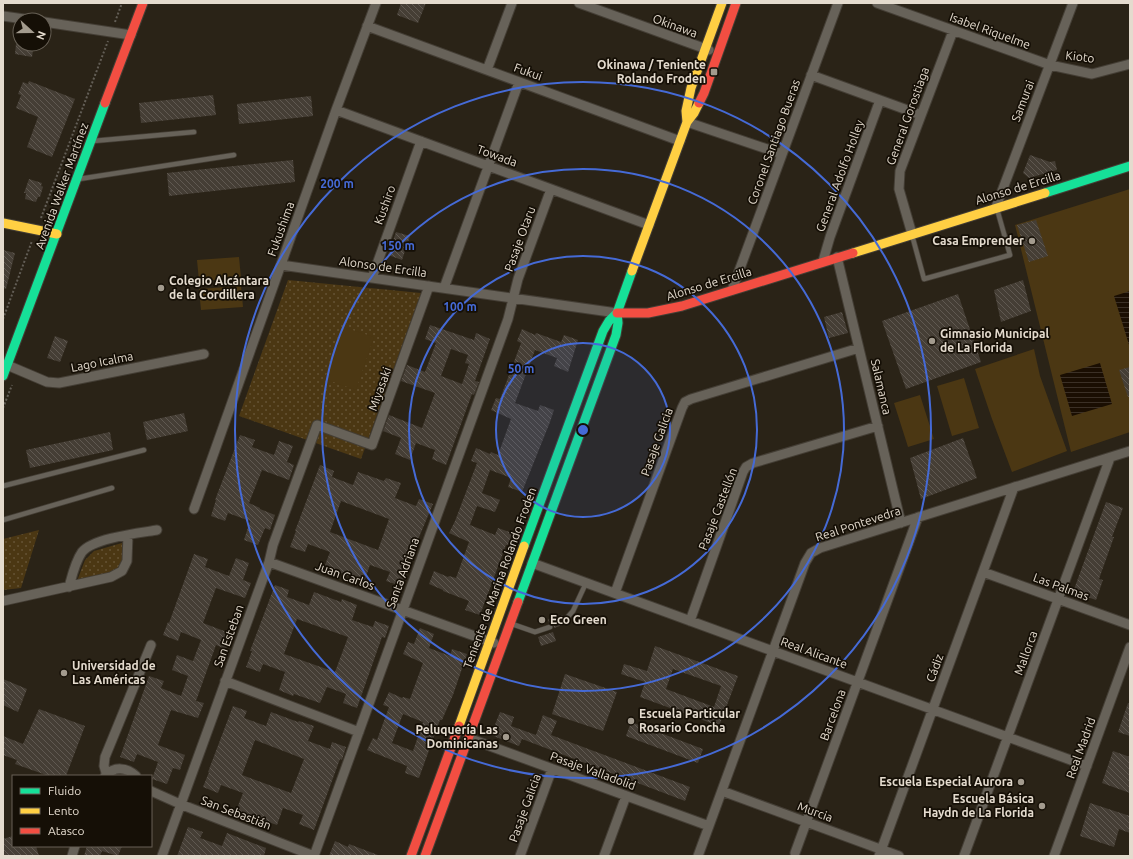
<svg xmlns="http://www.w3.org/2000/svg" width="1133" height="859" font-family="Ubuntu,sans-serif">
  <defs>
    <pattern id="grass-dots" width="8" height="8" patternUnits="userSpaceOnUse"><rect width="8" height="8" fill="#4b3713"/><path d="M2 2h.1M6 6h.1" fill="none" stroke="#655334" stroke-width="1.8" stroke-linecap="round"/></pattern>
    <pattern id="water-rules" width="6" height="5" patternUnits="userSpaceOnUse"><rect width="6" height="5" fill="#1a0e02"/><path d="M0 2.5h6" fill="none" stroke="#3b3026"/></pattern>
    <pattern id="building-back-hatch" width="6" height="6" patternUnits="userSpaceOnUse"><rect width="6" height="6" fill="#453e35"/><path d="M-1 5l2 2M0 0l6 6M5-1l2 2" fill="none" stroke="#605951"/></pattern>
  </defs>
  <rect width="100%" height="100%" fill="#2a2317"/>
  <path fill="url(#grass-dots)" d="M288 280 421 293 361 459 239 416Z
    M39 530 21 588 3 590V539Z
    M122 543V562L115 571 77 581 85 560 94 551Z"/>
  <path fill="#4b3713" d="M1130 189V432L1071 452 1015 225Z
    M239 257 241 278 199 281 197 260Z
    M241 286 243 307 201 310 199 289Z
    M343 327 374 337 356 390 325 379Z
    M1034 349 1040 376 1067 451 1012 472 992 419 975 369Z
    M964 378 979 428 952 436 937 386Z
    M920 395 934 439 908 447 894 403Z"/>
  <path fill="url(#water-rules)" d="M1130 291V348L1114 296Z
    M1100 363 1112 404 1072 416 1060 375Z"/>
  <path fill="url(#building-back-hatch)" fill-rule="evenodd" d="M401 3H426L418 23 397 15Z
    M16 44H34L32 57 15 54Z
    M29 81 75 99 52 157 27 147 38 117 16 108 21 95 18 94 23 82 28 84Z
    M213 95 216 115 141 123 139 103Z
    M311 96 313 116 239 124 237 104Z
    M1030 155 1050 162 1055 161 1057 170 1029 178 1023 173Z
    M293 160 295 182 169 196 167 173Z
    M29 179 42 183 41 186 43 187 40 197H38L36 202 25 199 26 193H24Z
    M1036 220 1048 256 1029 262 1017 225Z
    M396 232 410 236 402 260 388 255Z
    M3 250 15 253 6 289 3 288Z
    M1023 280 1031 311 1001 322 994 290Z
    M958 294 981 362 906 389 882 321Z
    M842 312 848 333 829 338 824 317Z
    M430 325 474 340 476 333 490 339 475 381 479 382 474 395 472 394 446 465 432 459 435 450 416 443 410 460 395 454 401 438 383 431 389 415 422 428 435 393 401 381 407 365 425 372 436 343 425 339ZM451 349 468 355 465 363 469 364 462 384 441 376Z
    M522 329 535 335 536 333 561 342 564 335 578 340 568 372 554 366 557 358 535 350 515 403 538 411 540 405 554 410 550 422 522 492 508 487 511 478 490 470 482 493 500 500 495 512 477 506 470 525 495 535 498 528 512 533 508 545H506L480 615 465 610 469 601 443 591V590L429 584 434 571 448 577 449 576 456 578 469 542 449 533 455 521 477 463 471 461 476 448 490 454 491 452 498 455 511 419 491 410 496 398 500 399 521 343 517 341Z
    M55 336 68 341 60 362 47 358Z
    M1130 367V397H1128L1119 370Z
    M184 413 188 431 147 440 143 422Z
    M110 432 113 450 30 468 26 450Z
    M240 435 255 440 252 447 274 455 279 441 293 446 287 462 294 465 289 480 262 470 249 503 260 508V509L275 515 270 530 265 528 258 545 244 540 250 521 228 513 225 521 211 516 216 500H215Z
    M963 438 977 478 921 499 910 458Z
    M320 465 334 471 332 477 353 485 358 472 384 481 386 478 401 483 395 498 416 506 419 499 433 504 417 542 401 586 386 581 390 572 370 565 364 582 339 572 338 576 323 570 330 552 308 544 305 552 290 547 296 531H295ZM341 501 389 519 378 550 330 532Z
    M1106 502 1123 508 1112 537H1114L1099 579 1103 580 1096 600 1073 592Z
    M194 554 208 559 205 567 229 576 236 558 249 563 243 580 251 583 245 598 216 588 203 623 232 634 226 649 216 645 196 701 204 703 198 718 171 710 158 745 185 755 180 770 173 768 167 784 152 779 158 762 137 754 134 762 120 757 149 676 164 681 161 688 181 696 188 676 172 670 177 655 193 661 201 640 181 632 178 641 163 635 168 622 169 623Z
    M275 585 289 590 287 597 309 605 314 592 341 602 342 599 357 605 352 620 373 627 375 621 389 626 385 638 382 637 357 708 343 703 346 694 327 687 320 703 294 694 293 696 279 690 285 672 263 664 260 672 246 667 252 651H250ZM297 619 348 637 335 672 284 654Z
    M563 615 561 621 566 624 554 628 553 624 549 623 548 619Z
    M420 628 434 634 429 648 450 656 452 649 467 654 453 695 442 720H440L419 778 405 773 407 766 367 750 373 738 377 740 389 707 383 705 389 692 402 698 403 697 410 699 423 663 403 654 408 642 414 644ZM403 714 423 722 413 751 392 743Z
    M553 632 556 641 541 646 538 637Z
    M655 646 738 676 719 726 640 697 645 682 621 674 624 664 647 671ZM673 669 721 686 714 707 666 689Z
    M565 674 617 692 603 731 552 714Z
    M3 679 27 689 18 712 3 705Z
    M1128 703H1130V736L1118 732Z
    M233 706 247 711 244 718 266 726 271 712 298 722 299 721 314 726 308 741 330 749 332 742 346 747 342 760 340 759 314 830 299 824 303 815 283 808 277 825 236 811 243 793 221 785 218 793 203 787 209 772H208ZM255 740 304 759 291 793 242 775Z
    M39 709 85 726 66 776H49L15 764 17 760 3 755V736L23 744Z
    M500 712 514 717 511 726 536 735 543 715 557 721 551 735 690 787 685 801 522 739 519 746 491 735Z
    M631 722 703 749 698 763 626 736Z
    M1113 751 1130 757V793L1102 783Z
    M1090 803 1130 816V833L1119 829 1114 847 1080 836Z
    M188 827 203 832 200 838 222 846 227 833 266 848 264 856H177Z
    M13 836V846H36L39 856H3V839Z
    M335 841 348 847 349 844 378 855V856H329Z
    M87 846H122L118 856 102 851 100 856H84Z"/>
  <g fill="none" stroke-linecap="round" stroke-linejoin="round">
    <g stroke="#443e35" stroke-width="6">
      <path id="lane" d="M93 141 194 132
        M79 179 234 155
        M912 235 924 279 1010 255 997 209
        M3 486 144 450
        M3 520 112 488
        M565 620 573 611 586 583
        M512 624 535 632 550 627"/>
    </g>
    <g stroke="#443e35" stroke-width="11">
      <path id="street" d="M579 3 709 50
        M877 3 1050 65 1092 74 1130 64
        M3 16 31 20
        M44 22 131 35
        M367 26 680 141
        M487 70 512 3
        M811 75 921 115
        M336 110 649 225
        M687 122 782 154
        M996 207 1073 3
        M912 234 899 189 900 171 953 31
        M837 257 901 523
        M823 261 830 237 880 100
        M281 265 617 313
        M372 278 421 141
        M444 288 519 82
        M732 290 838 3
        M7 365 47 382 59 383 204 354
        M194 509 336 110 376 3
        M269 562 494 643
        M532 563 1087 766
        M983 572 1130 625
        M69 587C72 576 75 562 82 552 93 538 139 533 157 530
        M615 593 682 408 685 402 691 399 859 348
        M3 601 111 577 122 571 127 561 128 535
        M690 621 743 472 746 467 753 463 878 426
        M225 681 359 732
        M468 738 709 826
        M105 776C114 766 127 767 136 776
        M107 776 104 766 105 757 151 645
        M151 791 180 804 314 856
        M722 791 899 856
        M795 853 918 517
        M72 856 75 846
        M162 856 269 562 273 545 317 425 372 445 429 286
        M314 856 508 319 518 279 551 189
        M520 856 552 769
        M604 856 626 796
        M698 856 805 563 811 553 820 548 1130 451
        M879 856 1014 487
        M964 856 1110 458
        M1054 856 1130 647"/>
    </g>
    <g stroke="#443e35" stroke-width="11">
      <path id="fast" d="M1045 193 1130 166
        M3 376 105 103
        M524 546 603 331 609 321 617 313
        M518 602 616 335 618 323 617 313 632 271"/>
    </g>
    <g stroke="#443e35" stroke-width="11">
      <path id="slow" d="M687 122 686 111 691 88 722 3
        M3 223 57 234
        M853 253 1045 193
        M632 271 687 122 694 113 699 103
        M459 726 524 546"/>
    </g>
    <g stroke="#443e35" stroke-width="11">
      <path id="jam" d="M105 103 143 3
        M699 103 704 93 736 3
        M617 313H648L682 306 853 253
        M411 856 459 726
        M425 856 518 602"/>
    </g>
    <path stroke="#635e56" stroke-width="2" stroke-dasharray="2 2" stroke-linecap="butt" d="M115 22 122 3
      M41 218 108 41
      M3 319 32 241
      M3 408 12 385"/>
    <use href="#lane" stroke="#676259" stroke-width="4.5"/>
    <use href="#street" stroke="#676259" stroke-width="9"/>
    <use href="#fast" stroke="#16e098" stroke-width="9"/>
    <use href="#slow" stroke="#ffcf43" stroke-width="9"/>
    <use href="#jam" stroke="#f24e42" stroke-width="9"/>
  </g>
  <circle cx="583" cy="430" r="87" fill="#456ad6" fill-opacity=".12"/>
  <g fill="none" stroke="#456ad6" stroke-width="2">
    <circle cx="583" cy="430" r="87"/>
    <circle cx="583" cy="430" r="174"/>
    <circle cx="583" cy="430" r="261"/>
    <circle cx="583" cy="430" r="348"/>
  </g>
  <g fill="#a39b8e" stroke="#150f06" stroke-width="1.5">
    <rect x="710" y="68" width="8" height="8" rx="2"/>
    <circle cx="1032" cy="241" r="4"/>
    <circle cx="161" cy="288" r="4"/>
    <circle cx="932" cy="341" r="4"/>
    <circle cx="542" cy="620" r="4"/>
    <circle cx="64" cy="673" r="4"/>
    <circle cx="631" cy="721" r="4"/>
    <circle cx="506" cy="737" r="4"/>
    <circle cx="1021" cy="782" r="4"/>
    <circle cx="1042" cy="806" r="4"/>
  </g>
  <g text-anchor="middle" stroke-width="3.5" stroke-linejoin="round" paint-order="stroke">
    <g font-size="12" fill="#e4dbce" stroke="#150f06">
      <text transform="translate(675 26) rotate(20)" y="4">Okinawa</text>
      <text transform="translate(990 31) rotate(20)" y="4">Isabel Riquelme</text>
      <text transform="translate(1080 57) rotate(7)" y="4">Kioto</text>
      <text transform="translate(528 72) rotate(20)" y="4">Fukui</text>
      <text transform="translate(1023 101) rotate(-69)" y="4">Samurai</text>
      <text transform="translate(908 116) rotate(-70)" y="4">General Gorostiaga</text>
      <text transform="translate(774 142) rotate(-70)" y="4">Coronel Santiago Bueras</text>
      <text transform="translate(497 156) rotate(20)" y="4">Towada</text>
      <text transform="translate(840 176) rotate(-70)" y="4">General Adolfo Holley</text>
      <text transform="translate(62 186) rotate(-70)" y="4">Avenida Walker Martínez</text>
      <text transform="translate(1018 188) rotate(-17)" y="4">Alonso de Ercilla</text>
      <text transform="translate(385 205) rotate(-70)" y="4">Kushiro</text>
      <text transform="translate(281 229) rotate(-70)" y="4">Fukushima</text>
      <text transform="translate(520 239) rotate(-70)" y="4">Pasaje Otaru</text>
      <text transform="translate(383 267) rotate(8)" y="4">Alonso de Ercilla</text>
      <text transform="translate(709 284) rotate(-17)" y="4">Alonso de Ercilla</text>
      <text transform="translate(102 362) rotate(-11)" y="4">Lago Icalma</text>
      <text transform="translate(881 387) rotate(77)" y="4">Salamanca</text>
      <text transform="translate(380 389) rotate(-70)" y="4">Miyasaki</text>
      <text transform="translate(657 442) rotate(-70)" y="4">Pasaje Galicia</text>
      <text transform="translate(718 509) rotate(-69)" y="4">Pasaje Castellón</text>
      <text transform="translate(858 524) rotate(-18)" y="4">Real Pontevedra</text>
      <text transform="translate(403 573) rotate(-70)" y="4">Santa Adriana</text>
      <text transform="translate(345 576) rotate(20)" y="4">Juan Carlos</text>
      <text transform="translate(500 578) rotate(-70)" y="4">Teniente de Marina Rolando Froden</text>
      <text transform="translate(1061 587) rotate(20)" y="4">Las Palmas</text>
      <text transform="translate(229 636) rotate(-70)" y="4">San Esteban</text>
      <text transform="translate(814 653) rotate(20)" y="4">Real Alicante</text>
      <text transform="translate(1026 653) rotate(-70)" y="4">Mallorca</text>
      <text transform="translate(935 668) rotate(-70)" y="4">Cádiz</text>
      <text transform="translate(833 715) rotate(-70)" y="4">Barcelona</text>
      <text transform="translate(1081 748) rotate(-70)" y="4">Real Madrid</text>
      <text transform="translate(593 771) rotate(20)" y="4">Pasaje Valladolid</text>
      <text transform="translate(525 808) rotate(-70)" y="4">Pasaje Galicia</text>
      <text transform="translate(815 812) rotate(20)" y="4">Murcia</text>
      <text transform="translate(236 813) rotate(21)" y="4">San Sebastián</text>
    </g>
    <g font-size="12" font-weight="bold" fill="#e4dbce" stroke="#150f06" text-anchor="end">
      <text x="706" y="69">Okinawa / Teniente<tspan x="706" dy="14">Rolando Froden</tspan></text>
      <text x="1024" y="245">Casa Emprender</text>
      <text x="169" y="285" text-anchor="start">Colegio Alcántara<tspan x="169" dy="14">de la Cordillera</tspan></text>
      <text x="940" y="338" text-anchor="start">Gimnasio Municipal<tspan x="940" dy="14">de La Florida</tspan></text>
      <text x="550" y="624" text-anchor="start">Eco Green</text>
      <text x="72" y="670" text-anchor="start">Universidad de<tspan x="72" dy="14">Las Américas</tspan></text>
      <text x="639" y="718" text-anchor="start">Escuela Particular<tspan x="639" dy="14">Rosario Concha</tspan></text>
      <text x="498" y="734">Peluquería Las<tspan x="498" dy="14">Dominicanas</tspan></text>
      <text x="1013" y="786">Escuela Especial Aurora</text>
      <text x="1034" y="803">Escuela Básica<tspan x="1034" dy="14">Haydn de La Florida</tspan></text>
    </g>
  </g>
  <circle cx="583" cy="430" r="6" fill="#456ad6" stroke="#150f06" stroke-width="2"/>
  <g font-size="12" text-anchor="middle" font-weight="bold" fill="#456ad6" stroke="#150f06" stroke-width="3.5" stroke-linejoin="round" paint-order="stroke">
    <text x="337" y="188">200 m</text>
    <text x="398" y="250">150 m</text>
    <text x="460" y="311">100 m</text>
    <text x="521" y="373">50 m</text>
  </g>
  <rect width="1133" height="859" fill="none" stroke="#e4dbce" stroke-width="8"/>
  <rect x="12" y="775" width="140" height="72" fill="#150f06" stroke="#686156"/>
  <rect x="20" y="788" width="20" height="6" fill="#16e098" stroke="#686156"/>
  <text x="48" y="795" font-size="12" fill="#e4dbce">Fluido</text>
  <rect x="20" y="808" width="20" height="6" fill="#ffcf43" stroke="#686156"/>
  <text x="48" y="815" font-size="12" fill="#e4dbce">Lento</text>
  <rect x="20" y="828" width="20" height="6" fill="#f24e42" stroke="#686156"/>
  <text x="48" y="835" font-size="12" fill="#e4dbce">Atasco</text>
  <g transform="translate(32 32) rotate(111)"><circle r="19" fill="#150f06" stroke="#686156"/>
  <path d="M0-3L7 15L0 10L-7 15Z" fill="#a39b8e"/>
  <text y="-6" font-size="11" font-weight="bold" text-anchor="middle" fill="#e4dbce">N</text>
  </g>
</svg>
